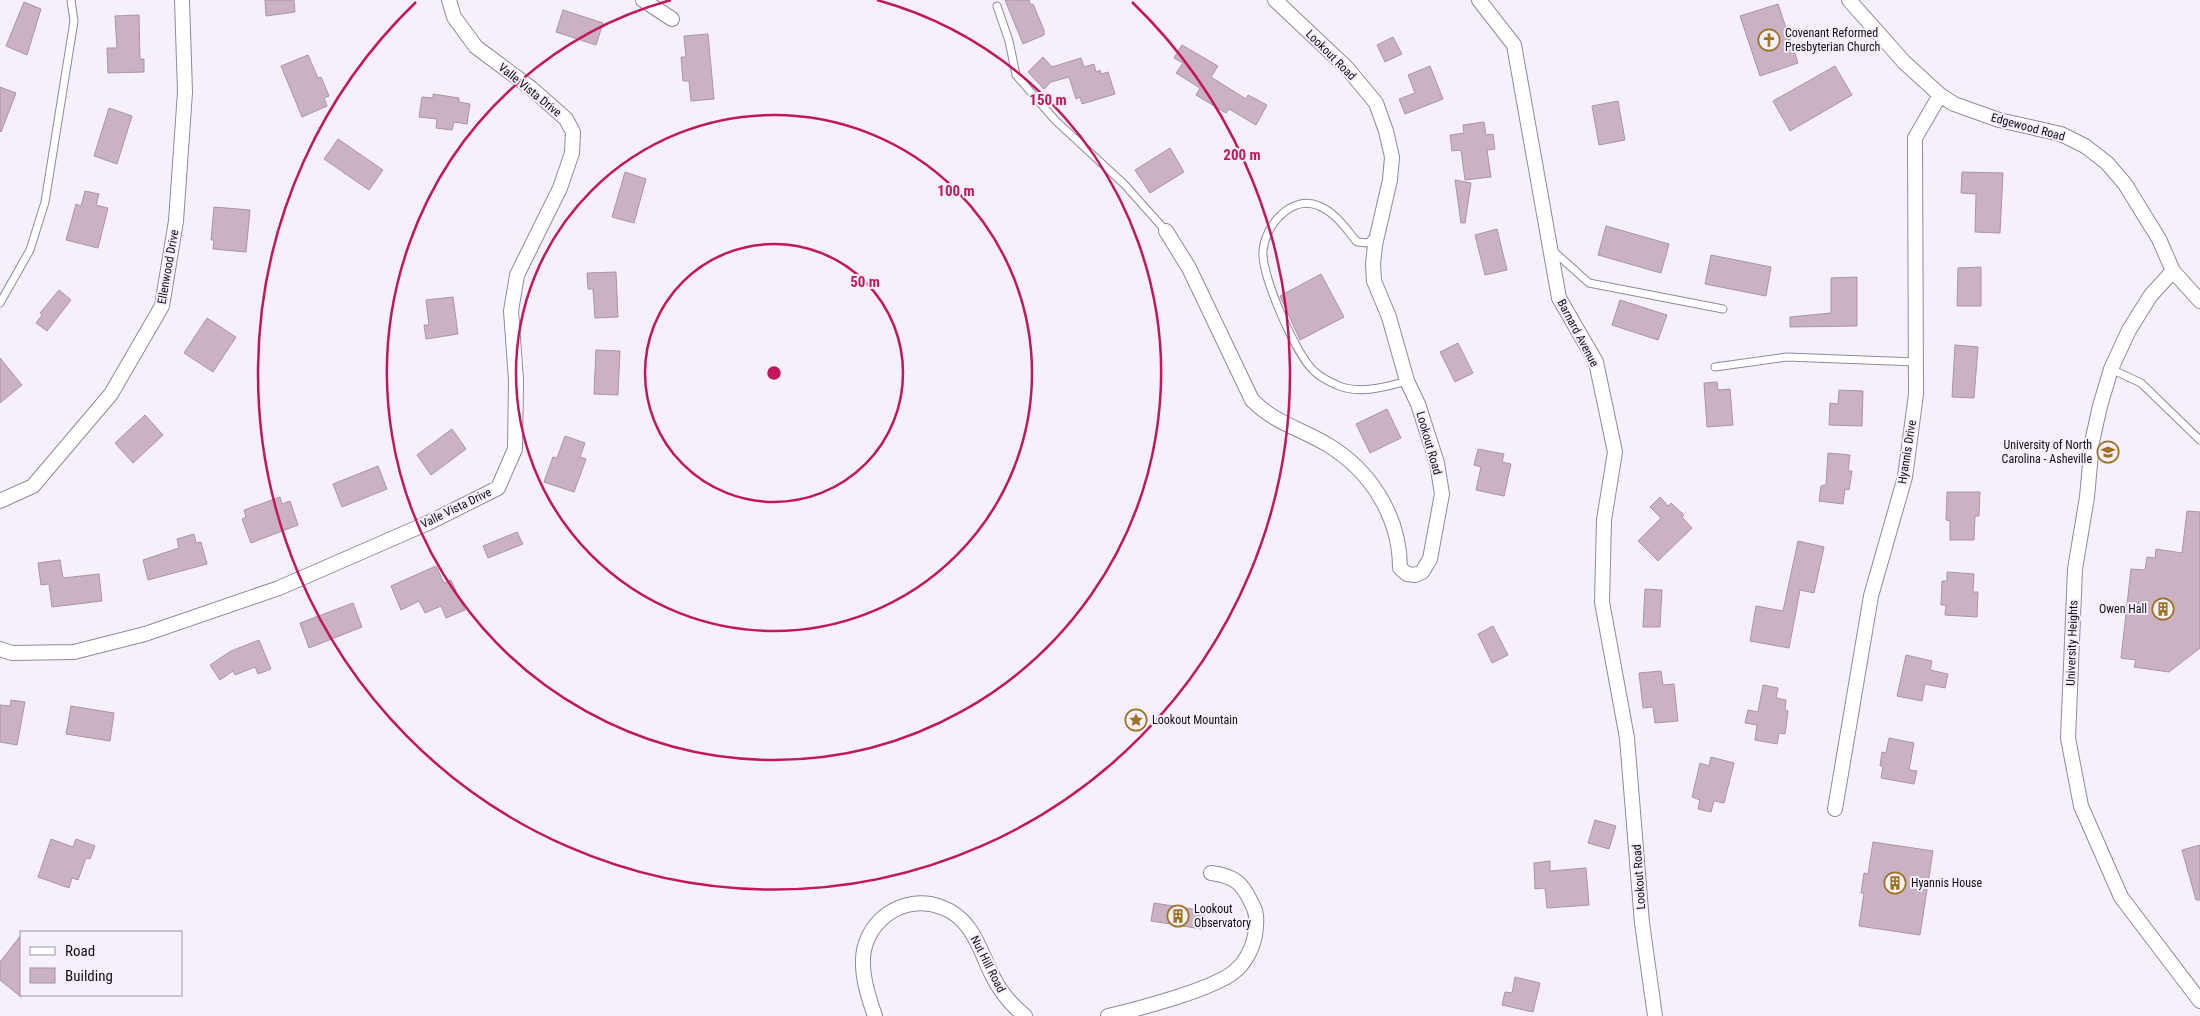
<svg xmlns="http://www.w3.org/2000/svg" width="2200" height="1016" font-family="'Roboto Condensed',sans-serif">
  <rect width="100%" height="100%" fill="#f5f0fb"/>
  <path fill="#cab1c3" stroke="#ac94a6" d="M265 0H294L295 12 266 16Z
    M1005 0H1029L1031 5 1033 4 1044 30V35L1023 44Z
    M24 2 41 9 27 55 6 46Z
    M1778 4 1798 63 1760 76 1740 16Z
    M563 10 603 23 596 45 556 32Z
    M139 15 140 59H144V72L108 73 107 48H117L115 16Z
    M708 34 714 99 691 101 689 81H683L681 57H686L684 36Z
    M1393 37 1402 54 1385 62 1377 45Z
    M1182 45 1218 66 1211 77 1246 99 1248 95 1267 105 1256 125 1229 109 1226 113 1196 95 1200 88 1176 73 1183 63 1174 58Z
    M308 55 318 78 321 77 329 96 324 98 327 106 302 117 281 66Z
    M1043 57 1052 67 1081 58 1084 67 1094 64 1096 72 1100 70 1101 74 1108 72 1115 94 1082 104 1080 97 1076 99 1069 77 1051 82 1044 89 1028 72Z
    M1430 66 1443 99 1405 114 1399 99 1415 93 1408 75Z
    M1835 66 1852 95 1790 131 1773 101Z
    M0 87 16 93 1 132 0 131Z
    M433 94 459 98V102L470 104 467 124 454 122 452 130 436 128 437 119 419 117 422 97 433 98Z
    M1618 101 1625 140 1599 145 1592 106Z
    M109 108 132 116 117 164 94 156Z
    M1484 122 1486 135 1493 134 1495 149 1487 150 1491 177 1465 180 1461 150 1452 151 1450 135 1464 133 1463 125Z
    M338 139 383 170 369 190 324 159Z
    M1170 148 1184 172 1150 193 1135 170Z
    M625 172 646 179 634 223 612 217Z
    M1962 172 2003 173 2000 233 1975 232 1976 194 1961 193Z
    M1455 180 1471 183 1465 223H1461Z
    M85 191 99 194 96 205 108 208 98 248 66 240 76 204 81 206Z
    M214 207 250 210 246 252 213 249 214 240H211Z
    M1606 226 1669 244 1661 273 1598 255Z
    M1497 229 1507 270 1485 275 1475 235Z
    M1711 255 1771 267 1766 296 1705 284Z
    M1981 267V306H1957L1958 268Z
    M616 272 618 317 595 318 593 289H588L587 273Z
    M1321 274 1344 317 1300 340 1280 296Z
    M1857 277V326L1790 327V317L1831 313V278Z
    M59 290 71 300 47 331 36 323 42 315 40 313Z
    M453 297 458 334 426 339 424 325H429L426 300Z
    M1620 300 1667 315 1658 340 1612 325Z
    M207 318 236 337 213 372 184 353Z
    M1458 343 1473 373 1455 382 1440 352Z
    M1955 345 1978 347 1974 398 1952 397Z
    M596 350 620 351 618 395 594 394Z
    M0 358 22 385 0 403Z
    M1717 382 1718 390 1730 389 1733 425 1707 427 1704 383Z
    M1839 390 1863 391 1862 426 1829 425 1830 403 1838 404Z
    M1387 409 1401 438 1370 453 1356 424Z
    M145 415 163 435 133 463 115 443Z
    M452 429 466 449 431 475 417 455Z
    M565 436 585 443 580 457 586 459 574 492 544 482 553 457 557 458Z
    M1478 449 1504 454 1502 462 1511 464 1504 496 1476 490 1481 467 1474 465Z
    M1828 453 1850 455 1848 471H1852L1849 490 1845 489 1843 504 1819 501 1821 486 1826 485Z
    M378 466 387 489 342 507 333 484Z
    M1947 492H1980L1979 516H1975L1974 540H1950V521L1946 520Z
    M280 497 282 504 290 501 298 525 251 543 242 519 246 517 244 510Z
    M1660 497 1668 506 1671 503 1684 515 1682 517 1692 528 1658 561 1638 541 1661 518 1650 507Z
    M2187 511 2200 512V648L2169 672 2134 667 2136 660 2121 658 2131 569 2145 570 2147 557 2155 558 2156 549 2182 553Z
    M517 532 523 544 488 558 483 546Z
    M194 534 196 543 201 542 207 564 148 580 143 560 179 548 177 539Z
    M1798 541 1824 547 1814 593 1800 590 1789 648 1750 641 1756 606 1783 611Z
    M60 560 63 578 99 574 102 601 52 607 49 584 41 585 38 563Z
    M436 566 444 583 451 580 465 610 446 618 441 606 425 613 419 601 401 610 391 586Z
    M1947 572 1974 574 1973 592H1978L1977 617 1945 615 1946 605H1941L1942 581H1947Z
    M1645 589 1662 590 1660 627H1643Z
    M353 603 362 627 309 648 300 623Z
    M1493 626 1508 655 1492 663 1478 634Z
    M259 640 271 669 258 674 255 667 235 675 233 671 220 680 210 665 231 651Z
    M1906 655 1932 661 1930 670 1948 674 1945 688 1925 684 1922 701 1897 696Z
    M1661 671 1663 685 1674 684 1678 721 1655 723 1653 707 1643 708 1639 673Z
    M1763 685 1778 688 1776 698 1786 700 1785 710 1788 711 1785 734 1779 733 1777 744 1755 740 1757 725 1745 723 1748 710 1758 712Z
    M11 700 25 702 17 745 0 742V705L10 706Z
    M71 706 114 713 110 741 66 734Z
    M1889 738 1914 743 1909 770 1917 771 1914 784 1881 778 1883 766H1880L1882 752 1886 753Z
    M1711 757 1734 763 1724 803 1714 801 1711 812 1698 809 1700 800 1692 797 1700 763 1709 766Z
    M1595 820 1616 826 1609 849 1588 843Z
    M51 839 73 847 76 839 95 846 90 859 86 858 78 880 72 878 69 888 38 877Z
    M1873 842 1933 851 1920 935 1859 926 1864 893H1861L1864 873 1868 874Z
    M2200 845V900H2196L2182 850Z
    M1550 861V871L1586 868 1589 905 1547 908 1545 888 1535 889 1534 863Z
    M1154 903 1205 911 1202 929 1151 921Z
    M21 935V997L0 980V962Z
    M1515 977 1540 983 1533 1012 1502 1005 1505 992 1512 993Z"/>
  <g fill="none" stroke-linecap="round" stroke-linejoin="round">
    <g stroke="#9388a0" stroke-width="9">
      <path id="service" d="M997 6 1009 41 1016 75 1055 120 1124 184 1166 231
        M1374 237 1368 243 1357 242C1346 229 1336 213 1319 206 1292 194 1265 225 1263 251 1261 275 1296 355 1314 371 1320 377 1330 382 1337 385 1358 395 1386 387 1407 381
        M1551 249 1589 283 1723 309
        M0 303 30 250 45 202 74 21 71 0
        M1715 367 1787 357 1916 362
        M2111 369 2141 383 2200 440"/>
    </g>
    <g stroke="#9388a0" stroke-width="16">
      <path id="minor" d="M643 0 672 19
        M1479 0 1514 45 1559 298 1596 362 1615 452 1604 520 1602 602 1627 738 1642 923 1655 1016
        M1849 0 1904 62 1940 95 1954 104 1999 120 2061 134 2085 146 2107 163 2125 184 2159 239 2173 271 2200 301
        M1166 231 1189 268 1252 400C1276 424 1300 428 1328 445 1371 471 1400 517 1400 568L1407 574 1415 575 1422 572 1430 559 1442 494 1437 463 1418 404 1407 381 1389 317 1374 281 1373 264 1375 245 1390 180 1392 157 1386 131 1376 103 1347 68 1275 0
        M2173 271 2151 295 2129 330 2111 369 2100 406 2092 442 2087 497 2075 569 2068 738 2081 806 2121 897 2200 1001
        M0 501 33 486 111 394 162 306 176 221 185 92 182 0
        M0 649 12 653 74 652 145 634 279 588 428 523 498 488 515 449 516 380 511 311 517 275 560 188 572 153 573 132 566 119 531 88 476 47 454 17 449 0
        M1835 809 1871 596 1905 477 1916 394 1915 138 1940 95
        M875 1016C869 999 863 981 863 964 861 923 903 892 941 907 972 918 979 948 992 975 1000 991 1011 1005 1025 1016
        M1108 1016C1138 1009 1211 990 1234 972 1245 963 1252 949 1255 936 1256 926 1258 915 1253 906 1243 884 1236 876 1211 873"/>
    </g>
    <use href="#service" stroke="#fff" stroke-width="7"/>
    <use href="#minor" stroke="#fff" stroke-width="14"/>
  </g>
  <g fill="none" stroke="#c2185b" stroke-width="2.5">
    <circle cx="774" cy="373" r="129"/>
    <circle cx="774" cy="373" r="258"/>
    <path d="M877 0A387 387 0 1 1 671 0"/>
    <path d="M1132 2A516 516 0 1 1 416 2"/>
  </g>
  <defs>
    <g id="church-ring" transform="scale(1.125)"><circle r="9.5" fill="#f5f0fb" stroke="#9e7322" stroke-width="1.5"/><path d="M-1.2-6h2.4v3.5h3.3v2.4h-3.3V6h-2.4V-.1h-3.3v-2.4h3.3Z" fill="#9e7322"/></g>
    <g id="university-ring" transform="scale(1.125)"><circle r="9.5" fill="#f5f0fb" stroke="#9e7322" stroke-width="1.5"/><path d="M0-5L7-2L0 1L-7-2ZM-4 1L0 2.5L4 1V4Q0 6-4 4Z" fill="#9e7322"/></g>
    <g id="building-ring" transform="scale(1.125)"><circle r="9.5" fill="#f5f0fb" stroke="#9e7322" stroke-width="1.5"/><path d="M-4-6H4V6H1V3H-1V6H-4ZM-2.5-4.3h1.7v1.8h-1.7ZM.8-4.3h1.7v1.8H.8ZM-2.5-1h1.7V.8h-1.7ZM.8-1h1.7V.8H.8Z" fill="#9e7322"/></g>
    <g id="sight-ring" transform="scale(1.125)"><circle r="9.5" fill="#f5f0fb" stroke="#9e7322" stroke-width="1.5"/><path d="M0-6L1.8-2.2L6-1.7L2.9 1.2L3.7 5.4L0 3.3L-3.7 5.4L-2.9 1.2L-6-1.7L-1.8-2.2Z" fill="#9e7322"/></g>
  </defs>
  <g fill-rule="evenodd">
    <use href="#church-ring" x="1769" y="40"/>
    <use href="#university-ring" x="2108" y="452"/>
    <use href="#building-ring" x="2163" y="609"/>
    <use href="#sight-ring" x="1136" y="720"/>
    <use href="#building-ring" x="1895" y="883"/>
    <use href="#building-ring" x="1178" y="916"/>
  </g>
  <g text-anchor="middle" stroke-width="4" stroke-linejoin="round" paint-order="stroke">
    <g font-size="12" fill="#130f18" stroke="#f5f0fb" text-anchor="start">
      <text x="1785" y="37">Covenant Reformed<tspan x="1785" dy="14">Presbyterian Church</tspan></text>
      <text x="2092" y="449" text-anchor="end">University of North<tspan x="2092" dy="14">Carolina - Asheville</tspan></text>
      <text x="2147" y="613" text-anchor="end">Owen Hall</text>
      <text x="1152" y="724">Lookout Mountain</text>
      <text x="1911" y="887">Hyannis House</text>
      <text x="1194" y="913">Lookout<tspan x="1194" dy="14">Observatory</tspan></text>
    </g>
    <g font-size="12" fill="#130f18" stroke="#f5f0fb">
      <text transform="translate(1331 55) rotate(45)" y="4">Lookout Road</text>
      <text transform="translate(530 90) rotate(39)" y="4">Valle Vista Drive</text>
      <text transform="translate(2028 127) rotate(15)" y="4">Edgewood Road</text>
      <text transform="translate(168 267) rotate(-80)" y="4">Ellenwood Drive</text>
      <text transform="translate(1578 333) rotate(62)" y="4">Barnard Avenue</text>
      <text transform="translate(1429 443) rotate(74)" y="4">Lookout Road</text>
      <text transform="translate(1907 452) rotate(-81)" y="4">Hyannis Drive</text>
      <text transform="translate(456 508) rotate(-26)" y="4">Valle Vista Drive</text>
      <text transform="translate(2072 643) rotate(-88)" y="4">University Heights</text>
      <text transform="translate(1639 877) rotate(-94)" y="4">Lookout Road</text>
      <text transform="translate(988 964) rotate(63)" y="4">Nut Hill Road</text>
    </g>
  </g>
  <circle cx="774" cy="373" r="8" fill="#c2185b" stroke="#f5f0fb" stroke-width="2.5"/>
  <g font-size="15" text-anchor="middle" font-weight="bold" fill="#c2185b" stroke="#f5f0fb" stroke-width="4" stroke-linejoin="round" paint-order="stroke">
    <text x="1048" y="105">150 m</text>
    <text x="1242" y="160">200 m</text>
    <text x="956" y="196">100 m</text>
    <text x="865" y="287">50 m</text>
  </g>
  <rect x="20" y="931" width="162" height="65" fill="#f5f0fb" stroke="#9b96a0"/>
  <rect x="30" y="947" width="25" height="8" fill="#ffffff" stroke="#9b96a0"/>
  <text x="65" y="956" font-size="15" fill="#130f18">Road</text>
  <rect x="30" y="968" width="25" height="15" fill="#cab1c3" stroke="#9b96a0"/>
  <text x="65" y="981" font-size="15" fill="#130f18">Building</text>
</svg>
